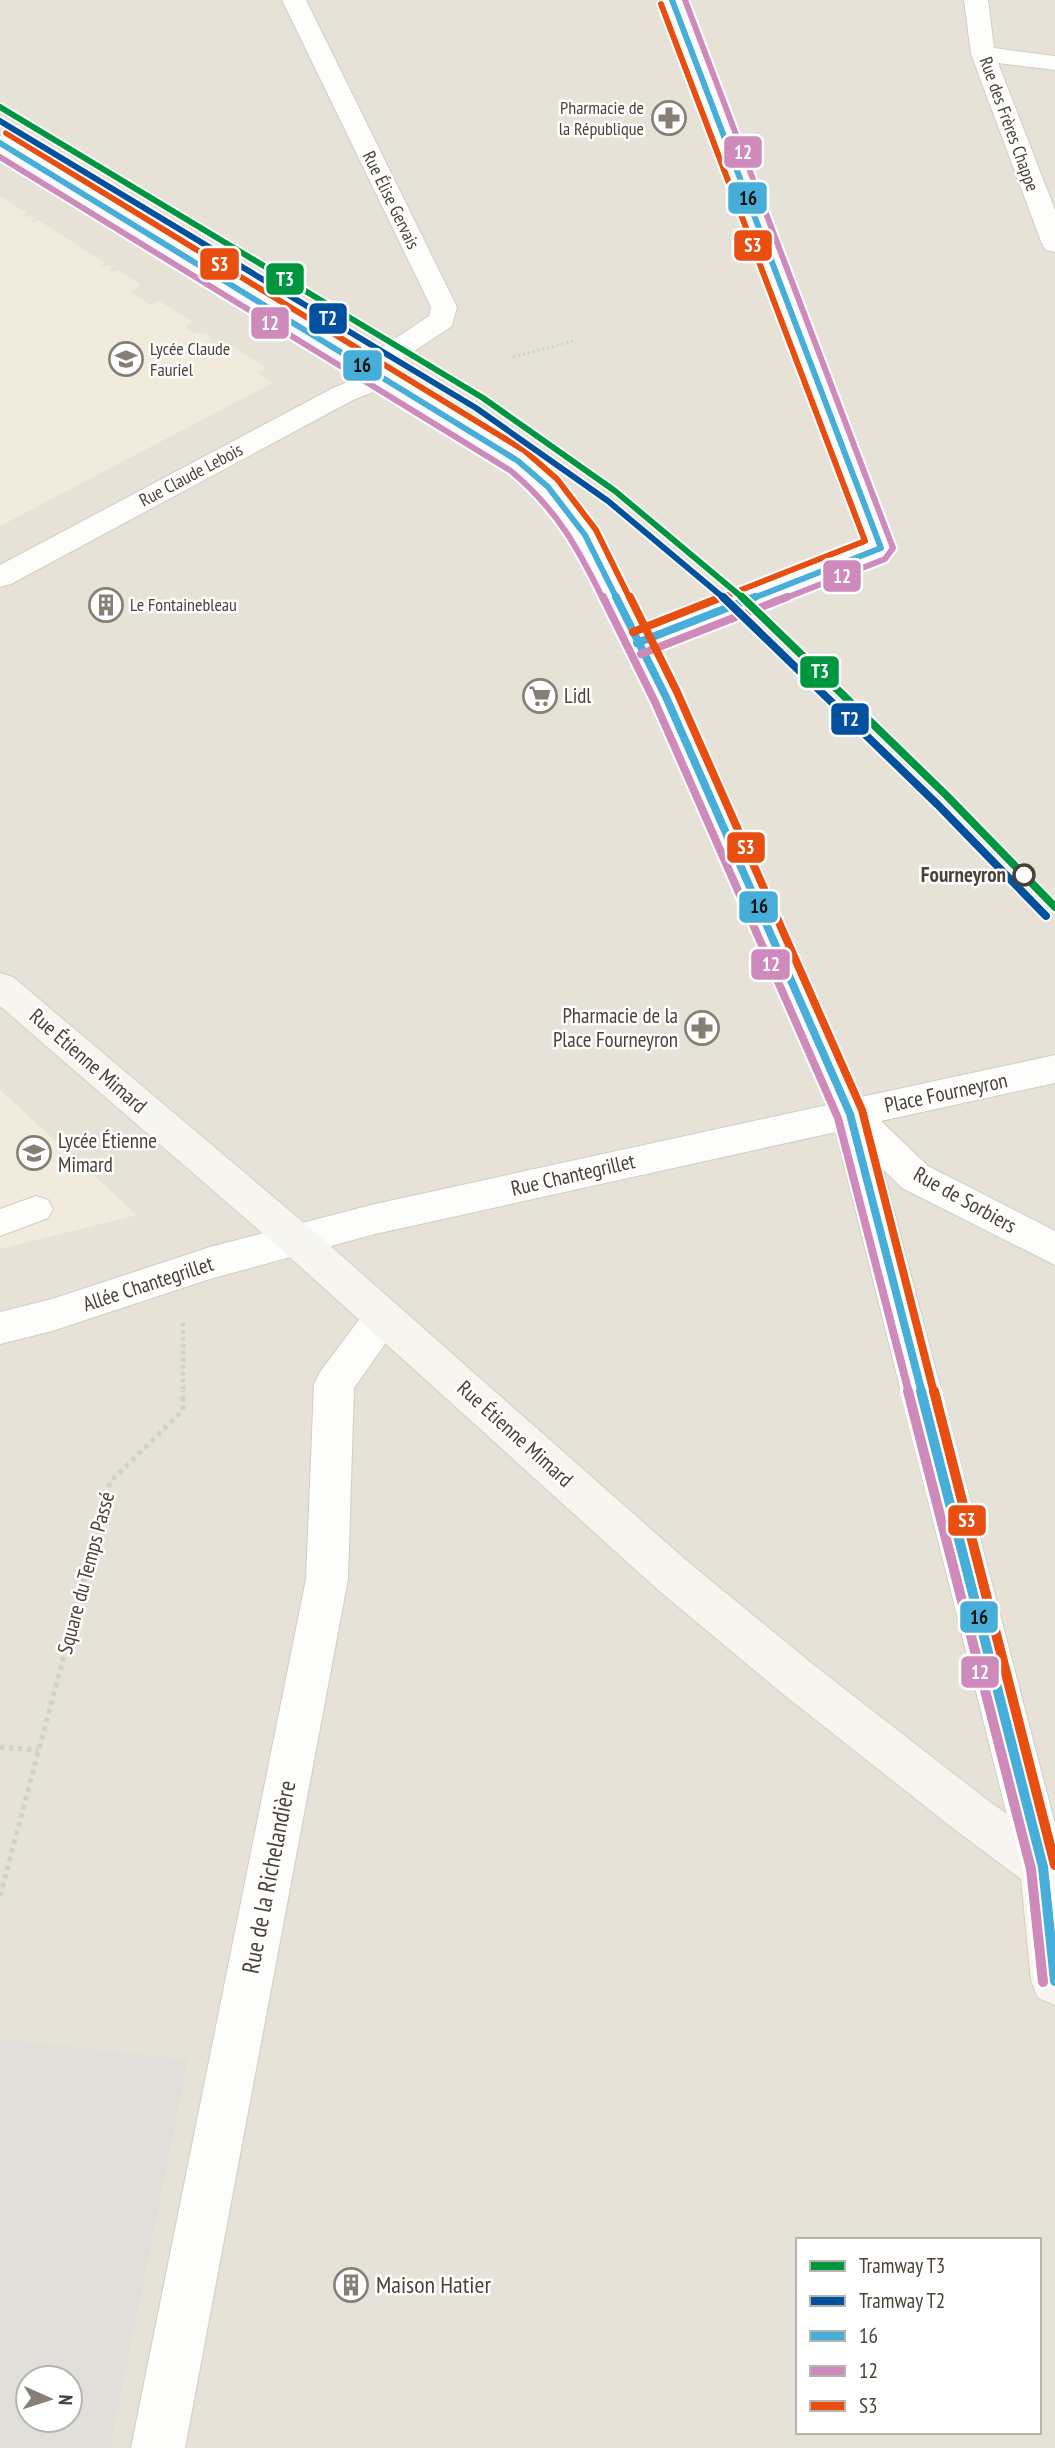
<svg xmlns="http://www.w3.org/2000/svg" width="1055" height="2448" font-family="'PT Sans Narrow',sans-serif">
  <rect width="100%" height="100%" fill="#f2f0eb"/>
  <path fill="#e7e2d8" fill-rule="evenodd" d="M0 0H1055V2448H0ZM798 2240H1039V2432H798ZM28 2378H70V2420H28Z"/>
  <path fill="#f1ebdd" d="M0 196 27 213 22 216 33 217 32 223 38 220 105 263 100 266H111L110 273 118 270 141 285 130 292 150 305 159 301 193 322 185 327 194 333 209 334 211 343 222 350 230 345 266 368 257 373 272 383 0 526Z
    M0 1090 137 1215 0 1249Z"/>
  <path fill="#e1dfda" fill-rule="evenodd" d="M0 2039 188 2060 110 2448H0ZM28 2378H70V2420H28Z"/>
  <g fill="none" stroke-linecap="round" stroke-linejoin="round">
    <g stroke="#cfccc7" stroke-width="2">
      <path id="lane" d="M36 1196 48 1200 53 1209 48 1218 0 1236V1209Z"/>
    </g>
    <g stroke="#cfccc7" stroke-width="2">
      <path id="street" d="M282 0H306L457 307 452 326 387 369 528 455 558 481 600 535 647 628 864 544 660 0H684L896 548 892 555 656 647 682 697 861 1097 1055 1055V1083L881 1121 928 1166 1055 1231V1265L902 1188 883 1169 1055 1824V1885L1043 1890 1027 1883 1020 1867 836 1132 375 1234 210 1279 52 1331 0 1344V1312L52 1299 210 1247 375 1204 827 1105 650 697 571 537 538 493 508 467 381 389 353 400 11 584 0 587V565L333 388 361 377 0 154V136L9 138 368 357 429 316 431 307Z
        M964 0H988L994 48 1055 56V70L998 63 1055 210V252L1046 250 1042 244 971 54Z
        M384 1301 398 1305 404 1317 354 1388 348 1579 185 2448H131L306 1579 314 1384 320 1372 370 1305Z"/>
    </g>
    <g stroke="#d4cfc3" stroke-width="2">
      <path id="secondary" d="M0 973 13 977 310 1228 687 1561 815 1666 986 1799 1055 1848V2005L1038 1998 1031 1981 1021 1879 954 1829 783 1694 657 1589 282 1250 0 1006Z"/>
    </g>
    <path stroke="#d2d0cb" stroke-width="2.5" stroke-dasharray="2.5 2.5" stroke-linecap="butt" d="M513 357 573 341"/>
    <path stroke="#d2d0cb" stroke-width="4.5" stroke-dasharray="3.5 3.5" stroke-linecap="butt" d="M183 1323V1393"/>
    <path stroke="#d2d0cb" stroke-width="5" stroke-dasharray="4.5 4.5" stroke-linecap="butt" d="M0 1747 38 1750
      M0 1896 110 1482 183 1410V1391"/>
    <use href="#lane" fill="#fdfdfc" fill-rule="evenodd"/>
    <use href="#street" fill="#fdfdfc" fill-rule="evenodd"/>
    <use href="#secondary" fill="#f7f5ef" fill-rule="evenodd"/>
    <g stroke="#fff" stroke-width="10">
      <path id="bus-1-far2" d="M672 0 881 548 751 599
        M0 143 518 461 548 487 585 535 617 599"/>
    </g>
    <g stroke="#fff" stroke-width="12">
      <path id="bus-1-far1" d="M616 597 666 697 850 1114 922 1393
        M637 643 755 597"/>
    </g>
    <g stroke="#fff" stroke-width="16">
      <path id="bus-1" d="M921 1391 1043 1867 1055 1981"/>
    </g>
    <g stroke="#fff" stroke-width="10">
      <path id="bus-2-far2" d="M685 0 893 548 885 559 783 599
        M0 157 511 471C557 510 577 546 603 599"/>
    </g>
    <g stroke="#fff" stroke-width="12">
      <path id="bus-2-far1" d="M603 597 655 702 838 1118 909 1393
        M641 654 787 597"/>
    </g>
    <g stroke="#fff" stroke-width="16">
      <path id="bus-2" d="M908 1391 1031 1869 1043 1982"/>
    </g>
    <g stroke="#fff" stroke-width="10">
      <path id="bus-3-far2" d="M661 4 865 541 718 599
        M6 133 525 451 557 479 596 530 630 599"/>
    </g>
    <g stroke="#fff" stroke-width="12">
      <path id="bus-3-far1" d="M630 597 677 692 862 1110 934 1393
        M633 632 722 597"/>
    </g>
    <g stroke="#fff" stroke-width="16">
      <path id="bus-3" d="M934 1391 1055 1865"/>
    </g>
    <use href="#bus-1-far2" stroke="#47aeda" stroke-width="6"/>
    <use href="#bus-1-far1" stroke="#47aeda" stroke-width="8"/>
    <use href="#bus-1" stroke="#47aeda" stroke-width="10"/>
    <use href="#bus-2-far2" stroke="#ce8abb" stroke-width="6"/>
    <use href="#bus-2-far1" stroke="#ce8abb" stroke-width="8"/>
    <use href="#bus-2" stroke="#ce8abb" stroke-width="10"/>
    <use href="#bus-3-far2" stroke="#e84e0f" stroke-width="6"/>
    <use href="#bus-3-far1" stroke="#e84e0f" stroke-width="8"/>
    <use href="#bus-3" stroke="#e84e0f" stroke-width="10"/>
    <g stroke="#fff" stroke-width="10">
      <path id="tram-1-far1" d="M0 107 483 398 615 491 744 599"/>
    </g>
    <g stroke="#fff" stroke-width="12">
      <path id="tram-1" d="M742 597 946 795 1055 907"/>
    </g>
    <g stroke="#fff" stroke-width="10">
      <path id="tram-2-far1" d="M0 121 476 408 608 501 725 599"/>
    </g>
    <g stroke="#fff" stroke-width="12">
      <path id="tram-2" d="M723 597 937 804 1046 916"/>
    </g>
    <use href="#tram-1-far1" stroke="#009640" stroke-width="6"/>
    <use href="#tram-1" stroke="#009640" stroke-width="8"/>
    <use href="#tram-2-far1" stroke="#02509e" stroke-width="6"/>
    <use href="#tram-2" stroke="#02509e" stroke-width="8"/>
  </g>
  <defs>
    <g id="pharmacy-ring" transform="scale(1.75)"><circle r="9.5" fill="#fff" stroke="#857f75" stroke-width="1.5"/><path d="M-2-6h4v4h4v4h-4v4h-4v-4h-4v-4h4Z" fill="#857f75"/></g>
    <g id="school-ring" transform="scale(1.75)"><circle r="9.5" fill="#fff" stroke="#857f75" stroke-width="1.5"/><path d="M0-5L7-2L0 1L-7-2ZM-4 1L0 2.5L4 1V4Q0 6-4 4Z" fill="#857f75"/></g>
    <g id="building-ring" transform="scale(1.75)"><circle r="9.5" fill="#fff" stroke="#857f75" stroke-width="1.5"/><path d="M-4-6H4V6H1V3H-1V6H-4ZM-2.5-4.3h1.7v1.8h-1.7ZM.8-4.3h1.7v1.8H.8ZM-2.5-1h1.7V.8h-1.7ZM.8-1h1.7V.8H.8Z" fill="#857f75"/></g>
    <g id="supermarket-ring" transform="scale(1.75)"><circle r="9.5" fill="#fff" stroke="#857f75" stroke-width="1.5"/><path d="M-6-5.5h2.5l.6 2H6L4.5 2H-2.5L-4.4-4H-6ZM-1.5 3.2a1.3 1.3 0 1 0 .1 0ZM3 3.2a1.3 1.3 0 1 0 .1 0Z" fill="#857f75"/></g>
  </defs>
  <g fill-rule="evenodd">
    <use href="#pharmacy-ring" x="669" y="118"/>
    <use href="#school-ring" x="126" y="359"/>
    <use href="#building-ring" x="106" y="605"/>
    <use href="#supermarket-ring" x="540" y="696"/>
    <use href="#pharmacy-ring" x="702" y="1028"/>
    <use href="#school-ring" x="34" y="1153"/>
    <use href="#building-ring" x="351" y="2285"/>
  </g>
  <circle fill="#fff" stroke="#4a4236" stroke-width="3.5" cx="1024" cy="875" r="10"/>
  <g text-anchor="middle" stroke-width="5" stroke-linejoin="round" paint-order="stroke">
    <g font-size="18" fill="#4a4236" stroke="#fff" text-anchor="start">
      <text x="644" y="114" text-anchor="end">Pharmacie de<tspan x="644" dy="21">la République</tspan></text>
      <text x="150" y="355">Lycée Claude<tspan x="150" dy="21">Fauriel</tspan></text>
      <text x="130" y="611">Le Fontainebleau</text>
    </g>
    <g font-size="18" fill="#4a4236" stroke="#fff">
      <text transform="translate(1009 124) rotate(70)" y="6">Rue des Frères Chappe</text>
      <text transform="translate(391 200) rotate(64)" y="6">Rue Élise Gervais</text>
      <text transform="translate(191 475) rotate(-28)" y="6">Rue Claude Lebois</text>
    </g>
    <g font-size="21" fill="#4a4236" stroke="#fff" text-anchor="start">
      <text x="564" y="703">Lidl</text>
      <text x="678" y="1023" text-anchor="end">Pharmacie de la<tspan x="678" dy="24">Place Fourneyron</tspan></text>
      <text x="58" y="1148">Lycée Étienne<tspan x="58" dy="24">Mimard</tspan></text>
    </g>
    <g font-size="21" font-weight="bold" fill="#4a4236" stroke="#fff" text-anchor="end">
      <text x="1006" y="882">Fourneyron</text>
    </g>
    <g font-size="21" fill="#4a4236" stroke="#fff">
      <text transform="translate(88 1061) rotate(41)" y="7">Rue Étienne Mimard</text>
      <text transform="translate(946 1093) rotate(-12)" y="7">Place Fourneyron</text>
      <text transform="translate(573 1175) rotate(-13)" y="7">Rue Chantegrillet</text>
      <text transform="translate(965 1200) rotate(29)" y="7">Rue de Sorbiers</text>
      <text transform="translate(148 1284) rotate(-18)" y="7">Allée Chantegrillet</text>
      <text transform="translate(515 1434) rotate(42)" y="7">Rue Étienne Mimard</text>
      <text transform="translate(86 1573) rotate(-75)" y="7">Square du Temps Passé</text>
    </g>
    <g font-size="24" fill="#4a4236" stroke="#fff">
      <text transform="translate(269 1877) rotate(-79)" y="8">Rue de la Richelandière</text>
    </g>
    <g font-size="24" fill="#4a4236" stroke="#fff" text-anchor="start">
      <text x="376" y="2293">Maison Hatier</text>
    </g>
  </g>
  <g stroke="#fff" stroke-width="2.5">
    <rect x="723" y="135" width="40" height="34" rx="7" fill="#ce8abb"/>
    <rect x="727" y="181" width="41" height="34" rx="7" fill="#47aeda"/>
    <rect x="733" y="229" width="40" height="33" rx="7" fill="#e84e0f"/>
    <rect x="199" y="247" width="41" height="34" rx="7" fill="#e84e0f"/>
    <rect x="265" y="262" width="40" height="34" rx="7" fill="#009640"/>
    <rect x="308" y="302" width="40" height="33" rx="7" fill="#02509e"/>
    <rect x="250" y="306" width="40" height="34" rx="7" fill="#ce8abb"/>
    <rect x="342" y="349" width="41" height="33" rx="7" fill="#47aeda"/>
    <rect x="822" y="559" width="40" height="34" rx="7" fill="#ce8abb"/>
    <rect x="799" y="655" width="41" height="34" rx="7" fill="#009640"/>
    <rect x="830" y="702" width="40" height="34" rx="7" fill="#02509e"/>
    <rect x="726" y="831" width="40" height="33" rx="7" fill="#e84e0f"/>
    <rect x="738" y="890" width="41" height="34" rx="7" fill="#47aeda"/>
    <rect x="750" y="948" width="41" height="33" rx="7" fill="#ce8abb"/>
    <rect x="947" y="1504" width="40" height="33" rx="7" fill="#e84e0f"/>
    <rect x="959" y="1600" width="40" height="34" rx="7" fill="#47aeda"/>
    <rect x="960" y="1655" width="40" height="34" rx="7" fill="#ce8abb"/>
  </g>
  <g font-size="19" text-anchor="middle" font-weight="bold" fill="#fff">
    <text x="743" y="159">12</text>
    <text x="753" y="252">S3</text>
    <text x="220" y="271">S3</text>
    <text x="285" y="286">T3</text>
    <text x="328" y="325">T2</text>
    <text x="270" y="330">12</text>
    <text x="842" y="583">12</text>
    <text x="820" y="678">T3</text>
    <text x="850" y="726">T2</text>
    <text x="746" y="854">S3</text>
    <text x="771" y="971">12</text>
    <text x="967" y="1527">S3</text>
    <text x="980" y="1679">12</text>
  </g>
  <g font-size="19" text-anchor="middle" font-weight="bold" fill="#111">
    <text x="748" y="205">16</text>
    <text x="362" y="372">16</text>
    <text x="759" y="913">16</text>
    <text x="979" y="1624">16</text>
  </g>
  <rect x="796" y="2238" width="245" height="196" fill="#ffffff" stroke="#b7b3af" stroke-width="2"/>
  <rect x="810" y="2261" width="35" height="10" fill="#009640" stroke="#b7b3af" stroke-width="2"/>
  <text x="859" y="2273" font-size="21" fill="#4a4236">Tramway T3</text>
  <rect x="810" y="2296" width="35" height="10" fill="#02509e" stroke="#b7b3af" stroke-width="2"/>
  <text x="859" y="2308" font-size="21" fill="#4a4236">Tramway T2</text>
  <rect x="810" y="2331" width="35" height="10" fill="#47aeda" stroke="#b7b3af" stroke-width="2"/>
  <text x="859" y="2343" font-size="21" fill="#4a4236">16</text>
  <rect x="810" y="2366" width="35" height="10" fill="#ce8abb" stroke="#b7b3af" stroke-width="2"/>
  <text x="859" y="2378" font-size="21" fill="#4a4236">12</text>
  <rect x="810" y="2401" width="35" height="10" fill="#e84e0f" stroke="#b7b3af" stroke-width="2"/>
  <text x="859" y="2413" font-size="21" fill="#4a4236">S3</text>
  <g transform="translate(49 2399) rotate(93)"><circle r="33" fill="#ffffff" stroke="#b7b3af" stroke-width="2"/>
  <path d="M0-5L12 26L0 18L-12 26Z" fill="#857f75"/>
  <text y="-10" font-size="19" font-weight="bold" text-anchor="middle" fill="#4a4236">N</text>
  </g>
</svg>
